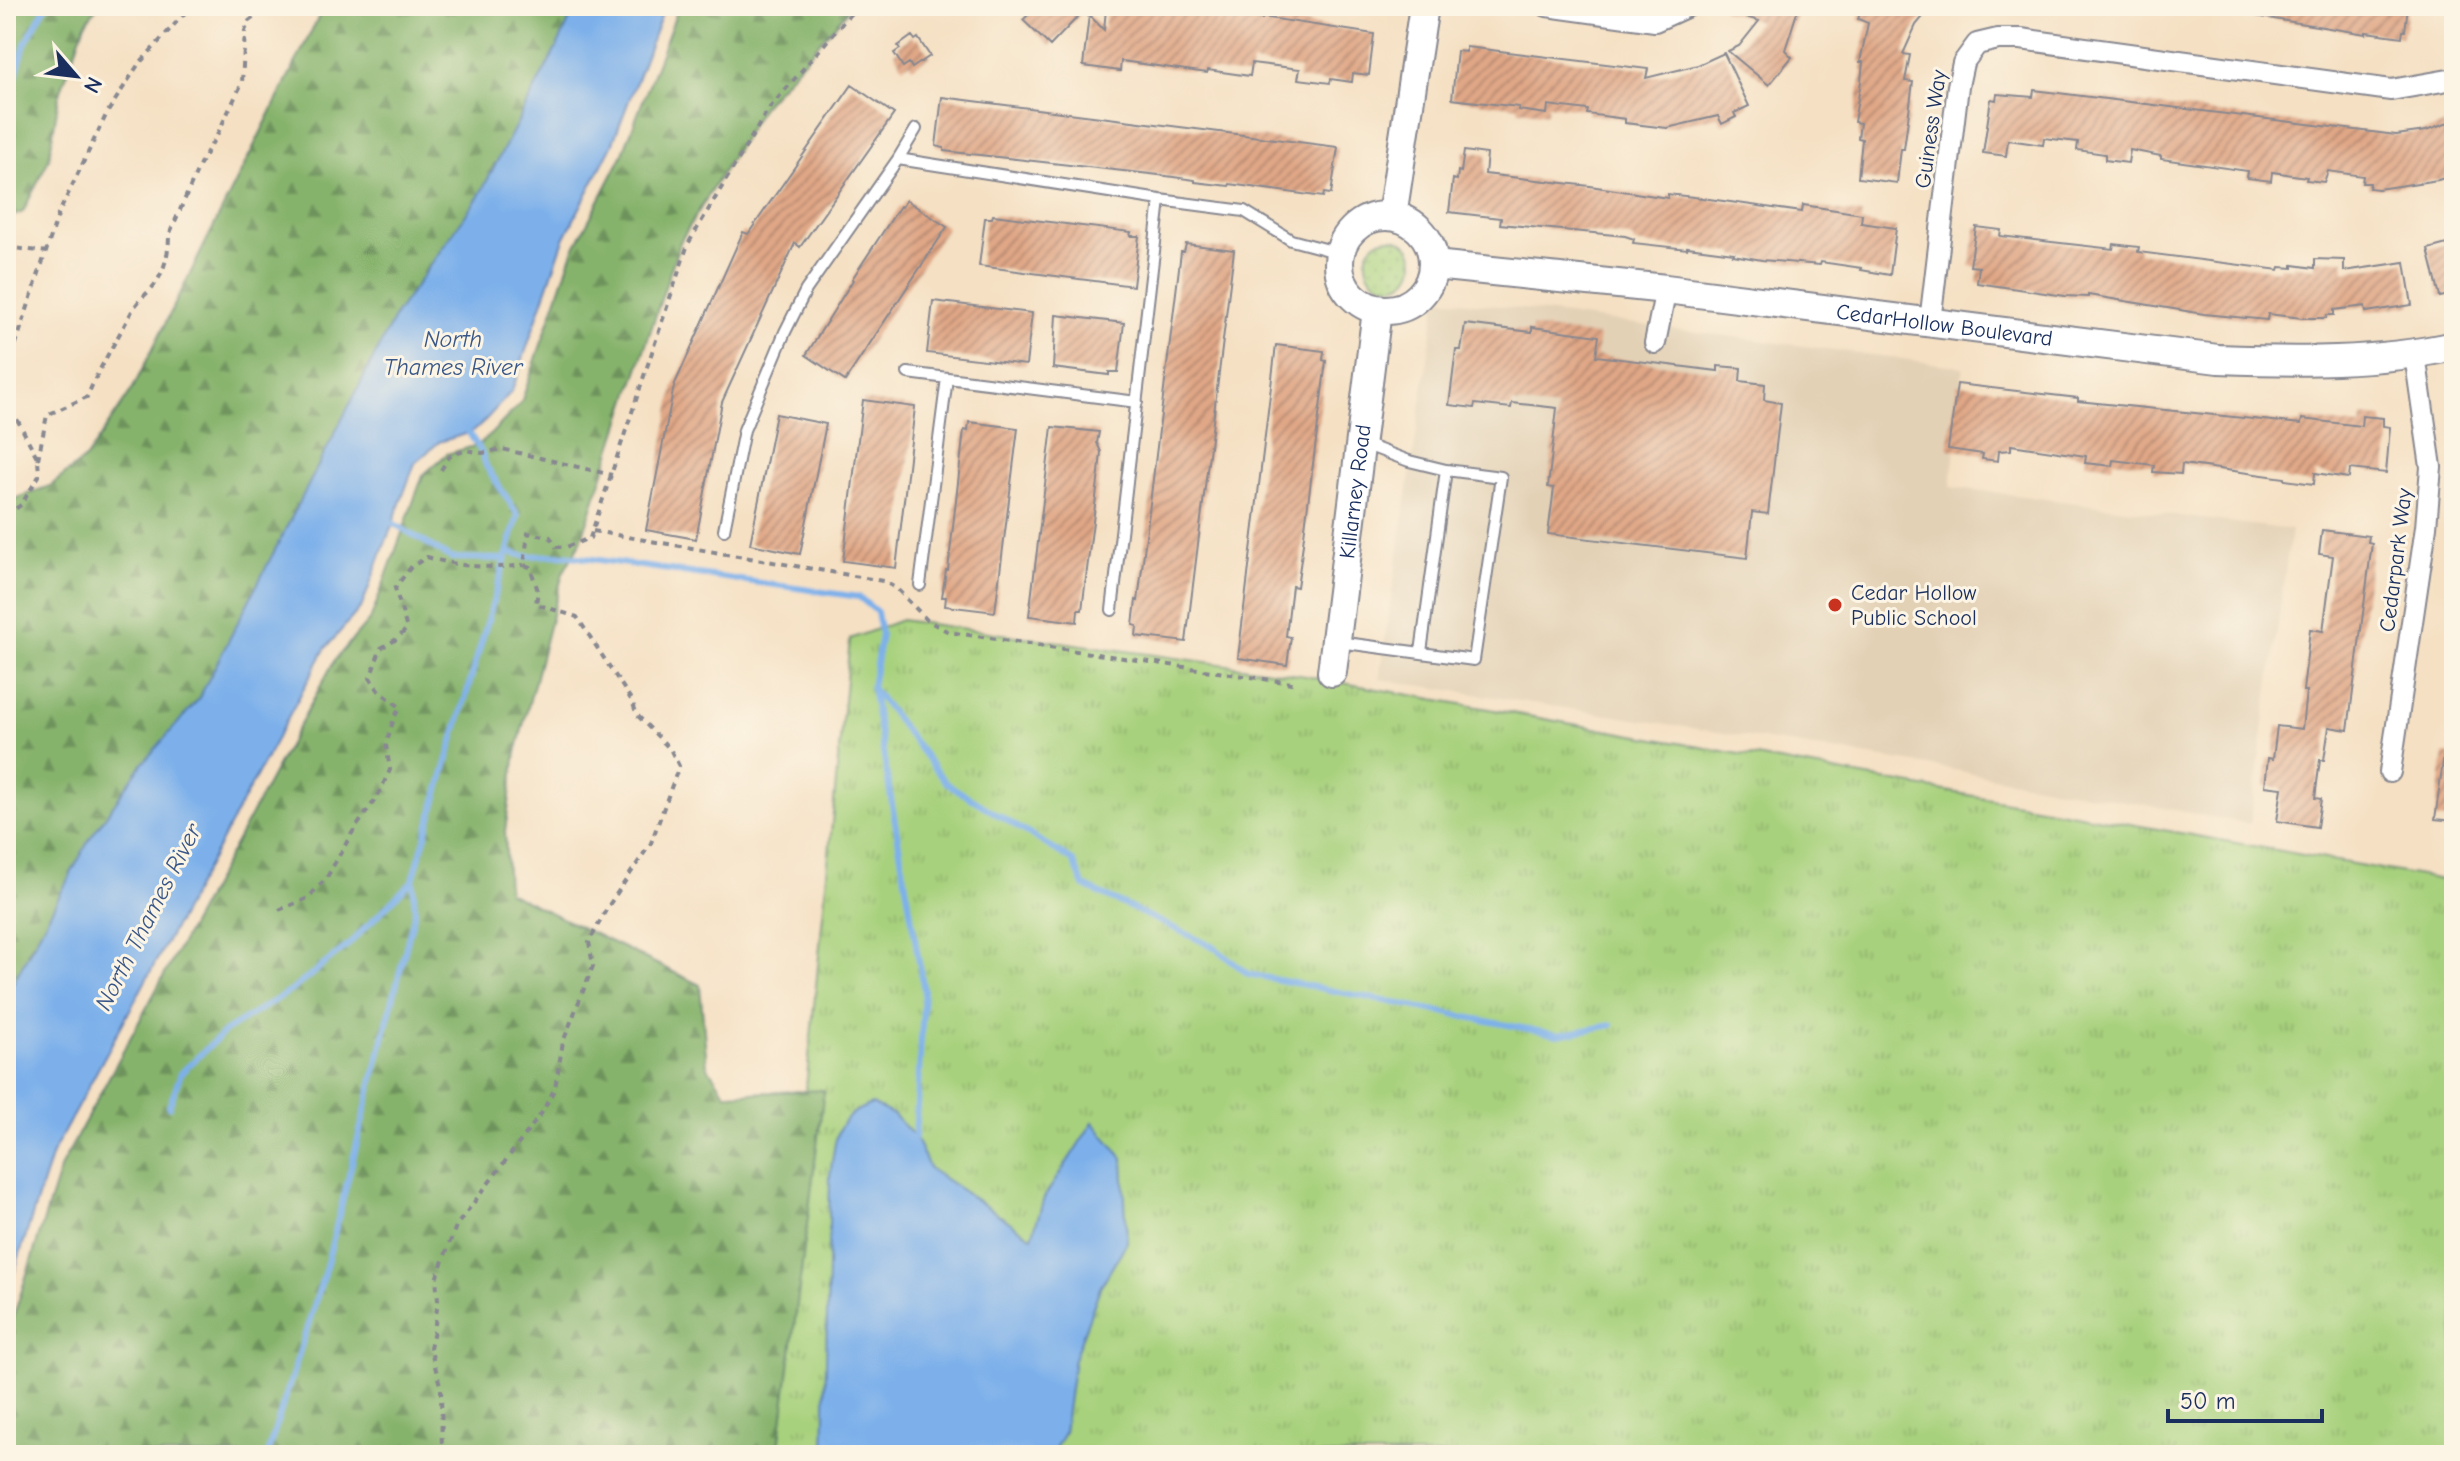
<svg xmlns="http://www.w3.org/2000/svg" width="2460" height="1461" font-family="'Comic Neue',sans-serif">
  <defs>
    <pattern id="grass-tufts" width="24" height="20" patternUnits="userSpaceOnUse" patternTransform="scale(2)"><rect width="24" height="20" fill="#a8d17d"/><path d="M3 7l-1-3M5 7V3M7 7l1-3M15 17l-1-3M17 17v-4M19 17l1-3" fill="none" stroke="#90b46e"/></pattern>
    <pattern id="forest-firs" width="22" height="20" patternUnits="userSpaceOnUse" patternTransform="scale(2)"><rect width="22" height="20" fill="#86b36c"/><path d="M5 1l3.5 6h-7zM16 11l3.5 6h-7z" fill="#6d925c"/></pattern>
    <pattern id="park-dots" width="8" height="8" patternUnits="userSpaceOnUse" patternTransform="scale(2)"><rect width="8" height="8" fill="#a8d17d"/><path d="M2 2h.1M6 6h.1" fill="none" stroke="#90b46e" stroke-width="1.8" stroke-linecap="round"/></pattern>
    <pattern id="building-hatch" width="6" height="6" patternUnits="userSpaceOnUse" patternTransform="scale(2)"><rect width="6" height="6" fill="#e0a786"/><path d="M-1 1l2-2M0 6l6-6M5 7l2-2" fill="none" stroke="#b58871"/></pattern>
  </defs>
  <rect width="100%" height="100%" fill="#fcf5e5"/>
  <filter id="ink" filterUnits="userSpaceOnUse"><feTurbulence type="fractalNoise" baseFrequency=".0125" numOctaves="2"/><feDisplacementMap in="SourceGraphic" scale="16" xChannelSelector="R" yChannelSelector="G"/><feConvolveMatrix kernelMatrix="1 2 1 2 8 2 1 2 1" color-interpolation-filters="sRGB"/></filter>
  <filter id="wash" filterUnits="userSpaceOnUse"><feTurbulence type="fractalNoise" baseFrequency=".006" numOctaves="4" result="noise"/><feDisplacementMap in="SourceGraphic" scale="32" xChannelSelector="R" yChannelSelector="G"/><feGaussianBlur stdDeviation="1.8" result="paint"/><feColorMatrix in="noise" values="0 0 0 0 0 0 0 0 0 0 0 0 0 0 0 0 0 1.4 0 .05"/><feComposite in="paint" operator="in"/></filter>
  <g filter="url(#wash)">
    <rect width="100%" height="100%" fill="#f5e0c3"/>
    <path fill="#e3d1b6" d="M1437 298 1963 367 1951 487 2291 530 2250 824 1922 764 1379 679Z"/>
    <path fill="url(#grass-tufts)" stroke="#62806e" stroke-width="2" d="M901 620 1299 675 2454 882V1455H770L850 639Z"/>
    <path fill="url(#forest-firs)" stroke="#507165" stroke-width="2" d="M6 6H98L85 24 59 96 49 159 23 212 6 219Z
      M324 6H585L202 710 6 1013V502L50 486 86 458 133 388Z
      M679 6H852L762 107 680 242 581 541 563 573 516 753 505 831 508 892 700 985 707 1066 726 1094 824 1090 778 1455H6V1333L14 1315 61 1166 334 661 371 618 423 475 447 454 478 445 488 437 521 403 573 251 621 158Z"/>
    <path fill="url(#park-dots)" stroke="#62806e" stroke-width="2" d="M1366 262a24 24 0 1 1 48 0a24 24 0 1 1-48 0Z"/>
    <path fill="#7db0ea" stroke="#4c70a4" stroke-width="2" d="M576 6H665L612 145 564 239 512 391 480 426 469 433 439 442 415 463 362 606 325 649 52 1154 6 1298V996L89 840 142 764 198 700 396 314 479 196 559 43Z
      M872 1104 894 1115 915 1137 930 1169 1032 1237 1044 1198 1093 1122 1123 1158 1127 1242 1100 1288 1074 1359 1064 1433 1051 1455H824L830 1175C836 1140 833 1117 872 1104Z"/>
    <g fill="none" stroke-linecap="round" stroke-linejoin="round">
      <path stroke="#7db0ea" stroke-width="6" d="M6 110 25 44 46 6
        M393 523 451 558 506 559
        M508 552 525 556 564 555 859 597 877 612 881 635 872 687 924 991 915 1137
        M874 690 946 783 1073 861 1084 886 1214 947 1248 974 1558 1035 1612 1025
        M169 1107 181 1073 225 1031 292 990 347 946 413 880
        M267 1455 325 1271 415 911 413 880 518 515 486 466 482 453 469 433"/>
    </g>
    <g id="blocks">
      <path fill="url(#building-hatch)" d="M1037 6H1088L1050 46 1023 20Z
        M1724 6H1799L1785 50 1792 57 1769 85 1728 51 1739 46 1759 21 1723 10Z
        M1863 6H1932L1916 25 1903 54 1910 55 1905 81 1913 82 1904 149H1901L1897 183 1858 178 1862 139 1858 138 1860 123 1854 122 1861 81 1863 62H1860L1868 23 1858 19Z
        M2255 6H2408L2405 31H2403L2402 37 2366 32V34L2255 16Z
        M1135 7 1220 14 1262 19 1263 17 1374 34 1369 75 1353 73 1352 82 1331 79 1330 83 1298 79 1300 69 1252 63 1250 76 1208 70 1207 73 1121 61 1120 71 1083 66 1089 15 1104 30 1106 9 1135 12Z
        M912 36 915 40 918 38 930 56 912 68 909 63 903 67 894 53 900 49 898 46Z
        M1466 47 1648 69 1646 78 1698 65 1724 53 1749 106 1734 113 1736 117 1722 124 1718 116 1667 128 1625 123V119L1587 114 1588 110 1548 105 1547 114 1518 110 1519 107 1452 99 1457 51 1466 52Z
        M852 85 894 114 800 247 795 243 722 402 696 539 646 530 674 386 743 232 748 234Z
        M2034 90 2396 135 2426 131 2454 121V175L2438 180 2378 189 2369 188 2370 183H2362L2363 176 2328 171 2324 182 2306 180 2307 177 2272 172 2271 181 2247 178 2248 171 2161 159V156L2130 150 2128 163 2105 160V154L2077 150 2078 142 2044 138 2043 145 2008 140 2006 156 1983 153 1991 99 1996 100 1997 94 2033 97Z
        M942 97 1338 147 1331 194 1324 193 1323 197 1230 184 1229 186 1195 182V180L1159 175 944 151V148L936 146Z
        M1464 151 1487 154 1485 174 1590 186 1668 198V194L1702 198 1802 212 1803 205 1862 214 1861 223 1896 228 1890 275 1861 270 1862 268 1821 262 1820 265 1762 260 1733 255 1734 253 1687 247V249L1633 243 1634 239 1625 236 1500 224 1501 218 1449 212 1453 179 1457 180 1458 171 1461 172Z
        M906 200 947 227 845 381 806 355 853 280 852 279 900 206 902 207Z
        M993 215 1131 232 1130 236H1139L1133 286 979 266 985 218H992Z
        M1976 227 2001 230 2000 236 2113 249 2114 244 2139 247 2138 252 2279 270 2280 267 2293 268V265L2315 268V259L2344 260V271L2405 262 2412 305 2366 312 2365 306 2334 310V315H2327L2326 318H2302L2268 314 2267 320 2204 314 2088 295V297L2065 296 1977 283 1979 267 1970 266Z
        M1186 244 1234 250 1186 642 1136 636 1137 626 1133 625 1136 600 1138 601 1181 252H1184Z
        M2447 244 2454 273V294L2440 297 2428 249Z
        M933 301 1032 313 1026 365 927 353Z
        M1056 315 1124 323 1118 372H1109V375L1053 368Z
        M1465 324 1532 332V327L1599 336 1596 356 1718 371V366L1741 368 1740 381 1765 384 1764 400 1781 403 1768 514 1752 512 1747 558 1548 534 1554 488 1548 487 1557 408 1512 403 1511 408 1475 404 1474 408 1449 405 1456 350H1461Z
        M1276 345 1324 351 1323 360 1326 361 1301 559 1297 587 1292 586 1286 636 1291 637 1287 665 1238 658Z
        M1957 384 2078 398V401L2301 424 2302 419 2361 426 2362 416 2383 418V426L2390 427 2386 473 2350 469 2349 478 2315 473 2314 484 2285 480V478L2182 464 2181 474 2153 472 2154 465 2113 460 2112 466 2085 463 2086 456 2011 445V450L1999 451 1998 461 1982 459 1983 454 1948 449Z
        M863 400 915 407 896 568 843 561Z
        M776 414 826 424 800 554 750 544Z
        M969 422 1018 428 995 612 945 606 946 597H942L946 570H948L964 430 968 431Z
        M1052 427 1099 432 1097 443 1101 452 1099 473 1082 610H1078L1077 622 1029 616Z
        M2322 530 2369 536 2368 542 2372 543 2348 730 2329 727 2324 760H2320L2315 798 2321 799 2317 827 2277 821 2282 788 2265 786 2268 758 2273 759 2277 726 2302 729 2306 691H2303L2310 629 2323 631 2333 556 2319 554Z
        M2444 754 2454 755V821L2435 819Z"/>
    </g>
  </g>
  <g filter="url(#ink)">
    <use href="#blocks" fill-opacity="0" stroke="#888890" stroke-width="2"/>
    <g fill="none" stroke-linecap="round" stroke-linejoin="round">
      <g stroke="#888890" stroke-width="14">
        <path id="lane" d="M898 159 1160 200 1244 211 1291 240 1340 253
          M908 373 1137 402
          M1364 444 1409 461 1446 470
          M724 530 744 430 785 332 806 290 898 159 916 129
          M920 585 947 378
          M1112 610 1160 200
          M1338 642 1474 660 1501 477 1446 470 1421 652"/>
      </g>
      <g stroke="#888890" stroke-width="24">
        <path id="street" d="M1547 6 1655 21 1688 6
          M1930 322 1958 86 1963 63 1977 44 1998 39H2021L2391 90 2454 79
          M1655 343 1666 289
          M2390 772 2426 527 2431 467 2415 355"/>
      </g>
      <g stroke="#888890" stroke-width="32">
        <g id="secondary">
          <circle cx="1386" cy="263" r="47"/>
          <path d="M1392 216 1424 6"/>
          <path id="s1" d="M1434 265 1666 289 2218 359C2296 362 2377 363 2454 346"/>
          <path id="s2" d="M1332 672 1377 310"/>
        </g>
      </g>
      <path stroke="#888890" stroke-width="4" stroke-dasharray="6 6" stroke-linecap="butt" d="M6 247 47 252
        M38 459 47 415 87 397C99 368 116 341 131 313 136 303 144 296 151 289 164 275 169 253 169 235L202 160 217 135 242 83 245 31 249 21 269 6
        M441 470 449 457 466 450 482 453 502 449 612 475
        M6 515 21 505 39 476 38 459 8 402V368L58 215 107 113 138 65 191 6
        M593 531 883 581 897 589 928 621 949 632 1298 684
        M279 910 308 898 327 877 352 833 377 797 390 770 386 745 394 718 400 707 379 691 370 678 381 648 395 640 407 629 395 588 411 567 427 557C459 567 491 569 524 565
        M442 1455 441 1389 430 1347 434 1331 438 1300 436 1279 456 1226 541 1114 555 1088 563 1042 593 966 589 942 607 908 651 843 679 766 670 749 637 715 632 701 577 617 536 604 538 591 530 567 524 565 528 533 550 537 556 547H566L590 538 688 244 767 111 857 6"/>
      <use href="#lane" stroke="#fff" stroke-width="10"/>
      <use href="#street" stroke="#fff" stroke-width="20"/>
      <use href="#secondary" stroke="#fff" stroke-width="28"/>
    </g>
  </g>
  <circle fill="#c8321e" stroke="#fcf5e5" stroke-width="3" cx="1835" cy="605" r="8"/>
  <g text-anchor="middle" stroke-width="6" stroke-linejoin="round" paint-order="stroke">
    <g font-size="22" fill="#1b2f5e" stroke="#fcf5e5">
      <text transform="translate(1930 129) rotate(-82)" y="8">Guiness Way</text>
      <text dy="8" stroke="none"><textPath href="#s1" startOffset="514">CedarHollow Boulevard</textPath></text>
      <text dy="8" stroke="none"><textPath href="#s2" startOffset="182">Killarney Road</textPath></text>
      <text transform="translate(2395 560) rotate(-83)" y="8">Cedarpark Way</text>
    </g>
    <g font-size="22" fill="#1b2f5e" stroke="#fcf5e5" text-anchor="start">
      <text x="1851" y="600">Cedar Hollow<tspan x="1851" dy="25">Public School</tspan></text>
    </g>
    <g font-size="24" font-style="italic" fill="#385688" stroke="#fcf5e5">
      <text x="453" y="347">North<tspan x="453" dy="28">Thames River</tspan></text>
      <text transform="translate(148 917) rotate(-63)" y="8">North Thames River</text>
    </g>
  </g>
  <rect width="2460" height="1461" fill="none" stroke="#fcf5e5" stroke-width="32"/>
  <g transform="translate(76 76) rotate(118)" stroke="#fcf5e5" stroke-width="6" paint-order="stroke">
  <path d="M0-6L14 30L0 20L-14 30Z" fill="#1b2f5e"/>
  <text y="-12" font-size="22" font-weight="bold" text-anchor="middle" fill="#1b2f5e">N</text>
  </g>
  <path d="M2168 1409v12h154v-12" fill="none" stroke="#1b2f5e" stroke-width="4"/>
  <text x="2180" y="1409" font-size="24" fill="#1b2f5e" stroke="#fcf5e5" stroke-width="6" paint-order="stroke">50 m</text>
</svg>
